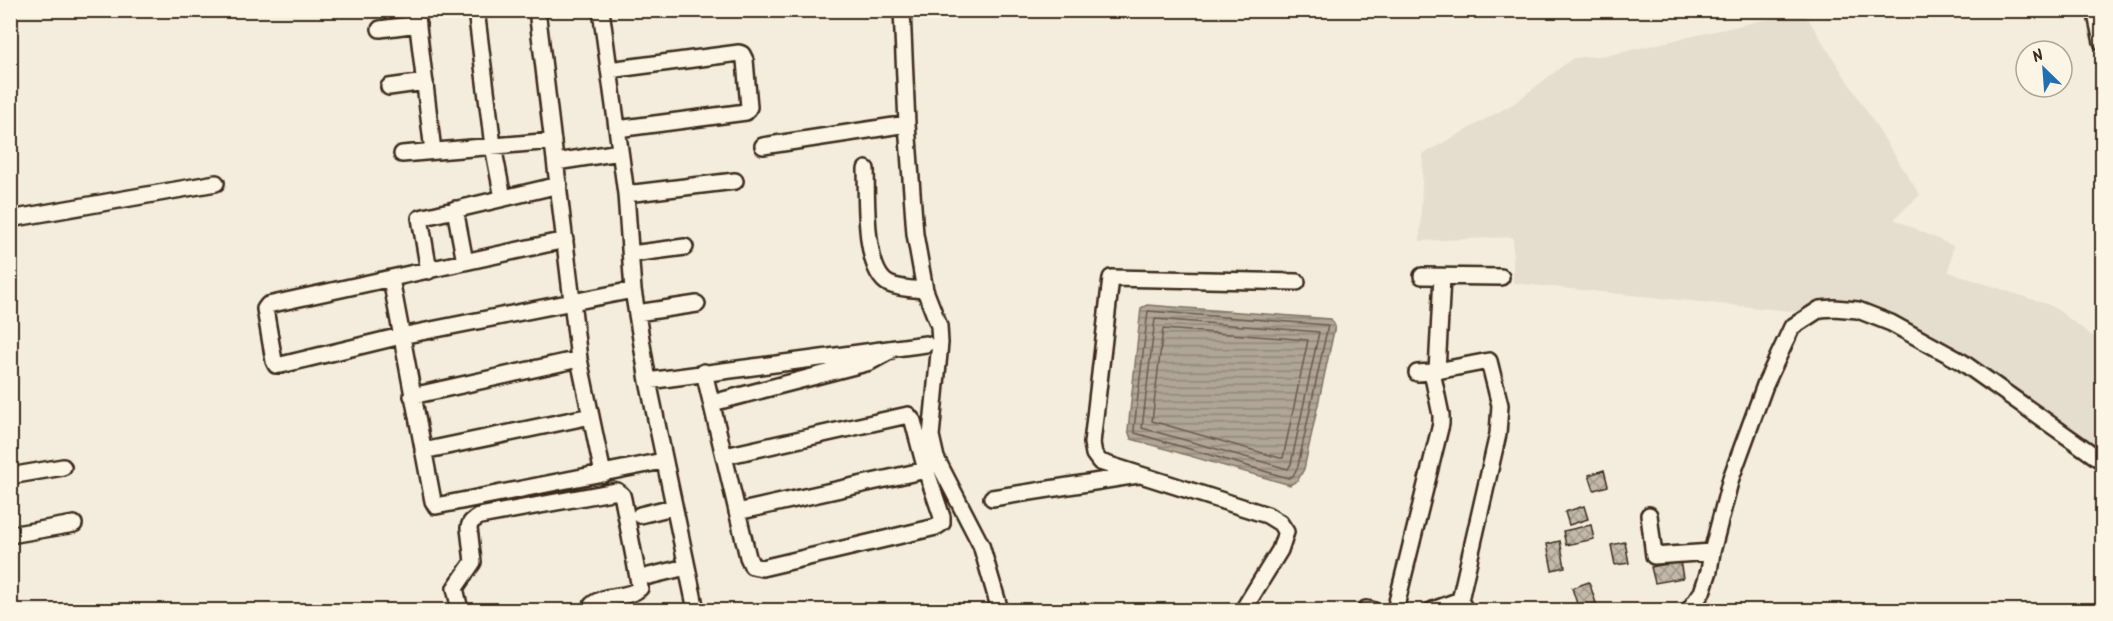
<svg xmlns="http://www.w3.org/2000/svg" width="2113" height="621" font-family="Kalam,sans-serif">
  <defs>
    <pattern id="water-rules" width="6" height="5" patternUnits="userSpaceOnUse" patternTransform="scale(1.5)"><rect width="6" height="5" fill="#b0a596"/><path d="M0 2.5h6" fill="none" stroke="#90877a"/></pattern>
    <pattern id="building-cross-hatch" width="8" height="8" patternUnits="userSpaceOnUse" patternTransform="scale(1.5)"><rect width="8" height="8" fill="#c3b9aa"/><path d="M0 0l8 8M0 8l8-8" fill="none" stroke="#a0978a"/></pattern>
  </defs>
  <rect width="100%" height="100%" fill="#f4eddd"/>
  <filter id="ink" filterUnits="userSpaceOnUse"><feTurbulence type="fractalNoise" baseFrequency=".0167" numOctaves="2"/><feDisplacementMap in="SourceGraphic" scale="12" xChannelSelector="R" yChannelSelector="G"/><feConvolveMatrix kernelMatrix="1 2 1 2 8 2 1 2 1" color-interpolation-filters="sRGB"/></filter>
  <g filter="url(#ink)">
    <path fill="#e5ddce" d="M1803 11 1920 195 1894 219 1953 246 1949 272 2052 306 2102 343V468L2046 433 1874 315 1820 314 1513 283V237L1420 241 1423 154 1513 104 1573 58 1609 55Z"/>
    <path fill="url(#water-rules)" stroke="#817466" stroke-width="1.5" d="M1147 305 1331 319 1335 326 1304 469 1298 480 1290 485 1131 439 1128 430 1141 308Z"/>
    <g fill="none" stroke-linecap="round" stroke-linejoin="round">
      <path stroke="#6a5b4e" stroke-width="1.5" d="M1148 311 1328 325 1298 466 1293 476 1288 478 1135 433 1134 429Z
        M1155 319 1319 332 1291 464 1288 469 1142 428Z
        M1163 329 1308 340 1283 458H1280L1152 421Z"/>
    </g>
    <path fill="url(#building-cross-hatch)" stroke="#3b2a1e" stroke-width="1.5" d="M1604 470 1608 486 1594 490 1589 475Z
      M1584 506 1588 519 1569 525 1565 512Z
      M1591 525 1594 539 1566 545 1563 531Z
      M1560 541 1565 567 1552 570 1547 544Z
      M1625 542 1629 563 1615 565 1611 545Z
      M1680 561 1683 578 1655 583 1651 567Z
      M1589 582 1598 609 1579 610 1572 588Z"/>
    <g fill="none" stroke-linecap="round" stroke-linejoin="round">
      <g stroke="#3b2a1e" stroke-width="20">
        <path id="minor" d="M416 10 433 151
          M476 10 493 146 503 198
          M537 10 579 359 603 474
          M601 10 626 194 633 290 648 381 696 610
          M902 10 907 124 915 234 925 290 939 326 940 343 931 436 936 458 981 545 1000 610
          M2095 10 2102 42
          M380 29 418 24
          M609 70 739 53 742 54 745 60 749 107 746 112 617 129
          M389 87 425 82
          M763 146 907 124
          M402 154 553 141
          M556 162 620 152
          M866 169C867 195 863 271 889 284 900 289 913 289 925 290
          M626 194 735 181
          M455 209 465 262
          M10 219 216 183
          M565 240 268 305 265 309 274 361 276 365H281L401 336 633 290
          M631 254 685 247
          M429 271 420 218 559 185
          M1422 276 1501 277
          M391 279 433 501 436 506 663 461
          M637 313 697 304
          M1437 371 1442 277
          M704 372 748 557 752 566 762 568 936 527 942 523V517L926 470 913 421 908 415 725 456
          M1417 373 1432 372 1489 361 1500 405 1498 434 1460 600 1465 610
          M648 381 926 344
          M412 396 579 359
          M712 403 870 362 890 351
          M423 451 591 416
          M10 476 63 467
          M992 498 1138 475
          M737 512 926 470
          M640 515 673 507
          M1649 515 1654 556 1712 552
          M10 535 74 524
          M649 576 686 567
          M1366 609 1372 610
          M460 610 455 588 473 562 469 528C470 521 474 520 480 516L617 491 622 495 623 499 640 588C627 600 605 593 592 605V610
          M1243 610 1280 550 1286 532 1280 523 1267 515 1100 462 1094 454 1092 443 1111 278 1297 282
          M1395 610 1441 424V415L1432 372
          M1433 610 1460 600
          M1689 610 1702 592 1709 571 1712 552 1731 478 1765 385 1792 327 1820 309 1834 308 1858 310 1891 323 1962 362 2102 461"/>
      </g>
      <use href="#minor" stroke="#fcf5e5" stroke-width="15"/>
    </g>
  </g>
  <rect width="2113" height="621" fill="none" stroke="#fcf5e5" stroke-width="36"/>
  <rect x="18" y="18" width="2077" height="585" fill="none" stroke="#3b2a1e" stroke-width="2" filter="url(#ink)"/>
  <g transform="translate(2044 69) rotate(335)"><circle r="28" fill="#fcf5e5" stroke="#afa495" stroke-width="1.5"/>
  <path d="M0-4.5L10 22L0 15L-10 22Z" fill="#1f6fb2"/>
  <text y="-9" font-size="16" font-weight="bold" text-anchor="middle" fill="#3b2a1e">N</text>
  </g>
</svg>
